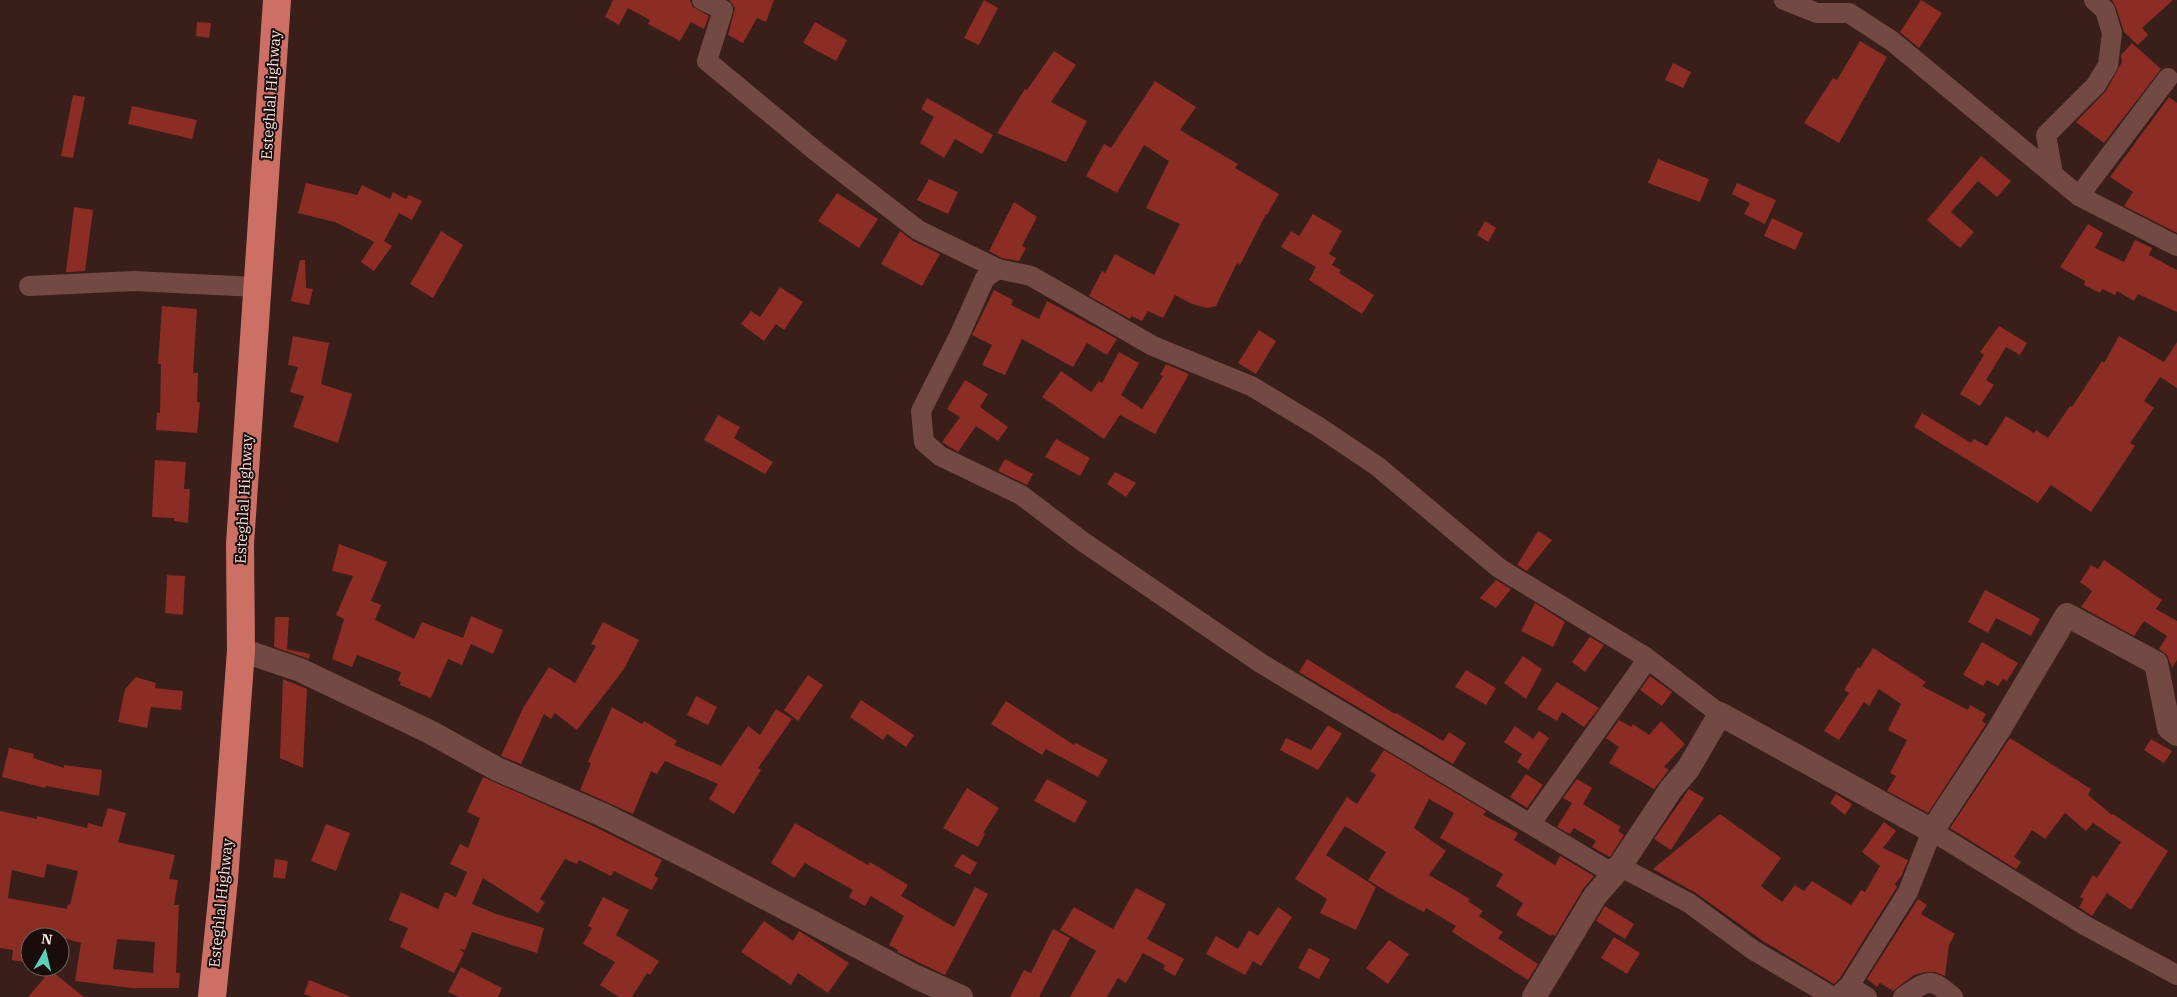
<svg xmlns="http://www.w3.org/2000/svg" width="2177" height="997" font-family="'IBM Plex Serif',serif">
  <rect width="100%" height="100%" fill="#3a1e1a"/>
  <path fill="#8b2c25" fill-rule="evenodd" d="M613 0H690L693 7 709 16 704 29 691 22 680 41 648 24 650 20 628 8 619 25 605 17Z
    M729 0H774L766 22 757 18 743 43 728 35 735 8Z
    M984 0 998 8 979 45 964 38Z
    M1921 0 1942 13 1919 48 1900 32Z
    M2112 0H2173L2142 28 2148 35 2138 45 2124 32 2116 7Z
    M197 22 211 23 209 38 196 36Z
    M815 22 847 40 836 61 803 43Z
    M1860 41 1887 57 1839 143 1804 123 1833 78 1837 80Z
    M2132 43 2161 69 2104 143 2076 122 2106 91 2122 62 2121 55Z
    M1054 51 1076 65 1051 102 1087 121 1066 162 997 133 1025 89 1027 90Z
    M1673 63 1691 72 1683 88 1665 80Z
    M1155 81 1196 107 1180 130 1238 164 1235 168 1279 194 1267 215 1266 214 1240 265 1237 263 1216 306 1207 308 1192 304 1175 295 1163 318 1148 311 1142 321 1131 316 1130 319 1089 296 1102 271 1105 273 1115 254 1154 275 1180 224 1146 208 1169 161 1144 145 1117 193 1086 176 1104 144 1111 148Z
    M73 95 85 97 73 158 61 156Z
    M2169 97 2177 103V233L2124 206 2133 192 2110 177Z
    M927 98 993 135 982 154 955 139 944 158 920 143 934 117 921 109Z
    M132 106 197 120 192 139 128 124Z
    M1981 156 2011 181 1997 197 1978 181 1951 212 1974 232 1960 248 1927 220Z
    M1658 159 1709 179 1700 202 1648 183Z
    M929 179 958 192 948 214 917 200Z
    M306 183 357 195 362 185 390 199 393 192 406 199 409 195 422 201 412 220 399 213 384 241 392 246 374 271 361 262 374 242 335 222 298 213Z
    M1737 183 1776 200 1765 224 1744 214 1750 203 1732 194Z
    M837 193 878 219 859 248 818 221Z
    M1014 202 1037 217 1022 246 1026 248 1019 261 1002 258 989 251Z
    M74 207 93 210 85 271 69 272H66Z
    M1313 214 1342 231 1329 254 1336 258 1332 265 1341 270 1339 273 1374 295 1362 314 1309 280 1316 267 1281 247 1291 231 1299 236Z
    M1772 218 1803 233 1795 250 1764 236Z
    M1485 221 1496 228 1488 242 1477 235Z
    M2088 224 2103 233 2095 248 2124 262 2135 240 2152 248 2149 255 2177 270V312L2138 294 2134 301 2117 291 2115 295 2102 289 2100 293 2084 285 2085 281 2060 267Z
    M441 231 463 245 433 298 410 284Z
    M900 231 913 241 940 254 922 286 881 264Z
    M300 260H305L306 288 313 289 309 305 291 301Z
    M780 287 803 302 784 330 776 324 764 341 741 324 751 311 760 317Z
    M994 290 1013 300 1011 305 1039 319 1047 301 1117 339 1107 355 1087 343 1073 367 1022 339 1005 375 982 365 992 345 972 335Z
    M162 306 197 309 193 373H198L197 402H200L197 433 156 430 157 413H160L161 364H158Z
    M1999 326 2027 343 2020 355 2006 347 1986 380 1994 385 1980 406 1960 394 1984 355 1980 352Z
    M1259 330 1276 341 1256 374 1238 363Z
    M293 336 329 343 321 384 352 394 338 443 293 427 304 396 290 392 298 367 288 365Z
    M2119 336 2164 362 2177 342V388L2160 377 2144 401 2154 408 2130 443 2135 446 2091 512 2051 485 2038 503 1914 427 1922 413 1971 443 1974 439 1987 446 2006 416 2034 433 2036 430 2048 438 2070 406 2072 407 2102 361 2104 363Z
    M1119 352 1139 363 1121 395 1142 409 1163 376 1160 375 1166 364 1189 374 1155 434 1120 415 1104 439 1042 397 1061 371 1091 392 1099 381 1102 383Z
    M965 380 988 394 980 407 1008 427 998 441 976 426 958 452 942 442 960 417 947 409Z
    M718 415 740 427 734 438 773 462 765 474 704 440Z
    M1056 439 1090 458 1080 476 1045 457Z
    M1005 459 1033 474 1027 485 998 471Z
    M155 460 186 462 184 489H190L188 523 174 521V518L152 517Z
    M1115 472 1136 483 1126 497 1107 484Z
    M1538 531 1552 540 1527 571 1517 565Z
    M339 544 387 562 371 601 381 605 375 620 414 639 422 622 463 638 471 616 503 630 493 654 471 644 462 665 448 659 431 698 400 685 401 682 398 680 401 672 357 655 352 667 332 659 344 619 336 615 353 576 332 571Z
    M2104 560 2162 600 2156 609 2177 621V660L2172 668 2167 655 2159 649 2167 636 2144 621 2134 636 2081 607 2092 591 2080 582 2091 565 2098 569Z
    M167 575 185 576 183 615 165 613Z
    M1496 580 1511 589 1496 608 1480 598Z
    M1985 590 2040 619 2031 636 1996 618 1988 633 1968 622Z
    M1535 603 1565 622 1553 647 1521 631Z
    M275 617H289L287 649 310 654 309 659 274 647Z
    M603 622 639 640 624 669 577 730 555 713 551 719 544 714 521 764 501 756 523 708 549 667 575 683 596 646 591 644Z
    M1590 637 1604 645 1585 672 1572 662Z
    M1982 642 2018 663 2007 681 2003 679 1998 686 1987 680 1983 686 1963 675Z
    M1873 648 1926 682 1922 686 1968 710 1970 705 1986 714 1982 721 1986 724 1928 813 1887 791 1896 776 1890 773 1907 740 1888 730 1901 704 1879 689 1869 706 1864 702 1839 740 1824 731 1849 693 1844 690 1858 667 1860 668Z
    M1523 656 1542 669 1526 699 1504 683Z
    M1307 659 1395 714 1396 713 1443 741 1449 732 1466 743 1453 764 1299 672Z
    M1466 670 1496 688 1486 705 1455 687Z
    M808 675 823 685 798 721 784 710Z
    M1650 676 1672 692 1662 706 1640 690Z
    M136 677 156 683 155 688 183 691 181 710 151 707 147 728 118 722 125 689Z
    M283 679 307 689 303 768 280 758Z
    M1557 682 1599 708 1584 727 1562 712 1557 721 1537 709Z
    M696 696 717 707 708 725 687 715Z
    M861 700 914 735 906 747 887 734 883 740 850 717Z
    M1006 701 1074 745 1076 743 1108 760 1098 777 1046 749 1042 755 991 724Z
    M612 707 642 724 644 721 677 741 674 745 721 766 748 726 760 735 776 709 792 719 758 768 761 770 734 814 709 799 718 784 665 761 657 774 651 771 633 814 580 790 591 763 588 762Z
    M1619 720 1631 727 1633 724 1649 735 1661 721 1685 744 1664 767 1669 770 1654 789 1609 763 1619 747 1606 738Z
    M1328 725 1342 734 1318 770 1280 750 1286 738 1311 750Z
    M1515 726 1533 739 1539 731 1549 738 1528 770 1517 762 1522 754 1504 742Z
    M2010 738 2091 789 2088 795 2112 815 2113 814 2168 851 2131 910 2107 893 2092 916 2079 907 2084 899 2080 897 2093 875 2097 878 2121 842 2093 823 2086 831 2065 813 2045 839 2032 830 2014 857 2021 862 2016 869 1950 828Z
    M2151 739 2172 751 2164 763 2144 750Z
    M9 748 34 754 33 758 64 768V765L102 770 99 796 46 786 45 788 2 777Z
    M1384 750 1486 811 1483 815 1518 833 1514 840 1555 865 1560 856 1594 876 1583 889 1555 936 1552 934 1551 936 1516 915 1523 903 1496 886 1503 874 1440 838 1454 813 1429 799 1414 828 1446 851 1429 875 1470 899 1468 901 1483 911 1479 916 1503 932 1498 938 1538 964 1528 980 1452 932 1456 926 1426 908 1424 912 1397 898 1368 880 1386 852 1345 826 1326 855 1376 887 1356 930 1320 913 1327 899 1295 879 1347 797 1357 804 1376 775 1370 771Z
    M1526 774 1543 785 1527 808 1510 797Z
    M483 777 591 825 662 860 654 876 658 878 652 890 614 871 611 876 579 860 577 864 565 859 540 899 545 902 538 913 483 878 472 904 496 914 544 928 537 953 472 932 465 950 460 949 464 953 454 973 400 947 408 928 389 920 401 892 438 909 445 892 456 897 467 872 450 864 460 844 468 848 480 818 467 812Z
    M1047 779 1087 801 1075 823 1034 801Z
    M1577 779 1592 788 1583 804 1621 827 1618 831 1624 835 1610 857 1592 847 1596 841 1574 828 1570 834 1557 827 1572 803 1563 798Z
    M967 788 999 808 983 833 985 834 978 847 943 828Z
    M1689 789 1704 798 1671 850 1654 839Z
    M1836 794 1852 804 1845 815 1830 803Z
    M108 808 126 813 118 842 175 855 169 879 178 880 174 905H179L176 973H180L179 988H131L75 981 81 943 60 937H30V963L12 960 13 950 0 948V811L37 819V816L87 828 88 823 102 827ZM47 864 78 871 70 905 68 904 67 909 8 898 12 870 44 878ZM117 939 155 942 153 973 113 969Z
    M1720 814 1781 858 1761 886 1782 902 1795 885 1804 891 1812 881 1851 905 1861 890 1865 892 1880 866 1862 852 1884 822 1896 831 1883 848 1908 860 1902 875 1895 884 1897 887 1840 978 1834 984 1763 941 1696 893 1653 869Z
    M795 823 868 865 870 862 908 885 901 896 954 927 975 887 988 894 945 975 897 952 898 950 889 945 904 916 871 896 865 906 849 897 853 890 805 863 794 878 771 863Z
    M326 824 350 833 336 871 311 861Z
    M962 854 977 863 970 875 954 866Z
    M275 859 288 861 285 879 273 877Z
    M1136 888 1166 904 1147 939 1184 959 1175 976 1163 969 1165 965 1143 953 1126 983 1118 978 1107 997H1070L1096 951 1060 930 1074 907 1113 929Z
    M603 897 629 910 616 935 659 961 650 975 647 973 632 997H619L600 985 615 962 583 944 592 928 588 926Z
    M1918 899 1927 905 1921 914 1955 934 1949 945 1945 976 1935 972H1925L1914 975 1893 991 1880 983 1877 987 1867 979Z
    M1605 906 1634 924 1625 939 1596 921Z
    M1278 907 1292 917 1261 966 1253 961 1245 975 1206 954 1216 936 1238 949 1249 930 1258 936Z
    M764 921 793 941 799 931 849 963 828 993 798 973 791 985 741 952Z
    M1053 929 1070 938 1039 997H1010L1024 970 1031 973Z
    M1614 937 1640 953 1627 974 1601 958Z
    M1389 940 1409 954 1388 984 1366 968Z
    M1309 948 1330 959 1319 979 1298 968Z
    M461 967 502 988 498 997H459L448 992Z
    M51 970 59 977 84 997H28Z
    M309 980 349 996V997H312L304 994Z"/>
  <g fill="none" stroke-linecap="round" stroke-linejoin="round">
    <path stroke="#734944" stroke-width="20" d="M702 0 723 10 707 61 818 153 918 230 998 269 1031 276 1153 346 1251 386 1319 427 1377 466 1499 568 1644 656 1720 714
      M1784 0 1817 13H1849L1892 41 2079 196 2177 246
      M2053 174 2046 135 2096 85 2108 65 2112 33 2105 10 2094 0
      M2079 196 2168 78
      M998 269 985 278 959 336 921 411 924 442 940 456 1021 495 1082 541 1262 664 1607 870 1619 866 1689 903 1753 950 1833 997
      M29 286 134 281 257 287
      M1531 823 1642 667 1644 656
      M1849 986 1908 892 1932 831 2086 926 2177 975
      M1840 994 1849 986 1867 997
      M1903 997C1927 981 1930 976 1953 997"/>
    <path stroke="#734944" stroke-width="24" d="M241 650 300 670 430 732 497 769 603 815 703 865 916 977 961 997
      M1534 997 1595 896 1616 872 1671 789 1688 769 1720 714 1932 831 1998 731 2067 615 2156 663 2169 728 2177 734"/>
    <path stroke="#cc6f64" stroke-width="28" d="M212 997 224 880 241 650 240 544 277 0"/>
  </g>
  <g text-anchor="middle" stroke-width="4" stroke-linejoin="round" paint-order="stroke">
    <g font-size="15" fill="#f8e3e0" stroke="#190c0a">
      <text transform="translate(271 95) rotate(-86)" y="5">Esteghlal Highway</text>
      <text transform="translate(244 499) rotate(-87)" y="5">Esteghlal Highway</text>
      <text transform="translate(221 903) rotate(-84)" y="5">Esteghlal Highway</text>
    </g>
  </g>
  <g transform="translate(45 952) rotate(8)"><circle r="24" fill="#190c0a" stroke="#726260"/>
  <path d="M0-4L9 19L0 12L-9 19Z" fill="#5eceb7"/>
  <text y="-8" font-size="14" font-weight="bold" text-anchor="middle" fill="#f8e3e0">N</text>
  </g>
</svg>
